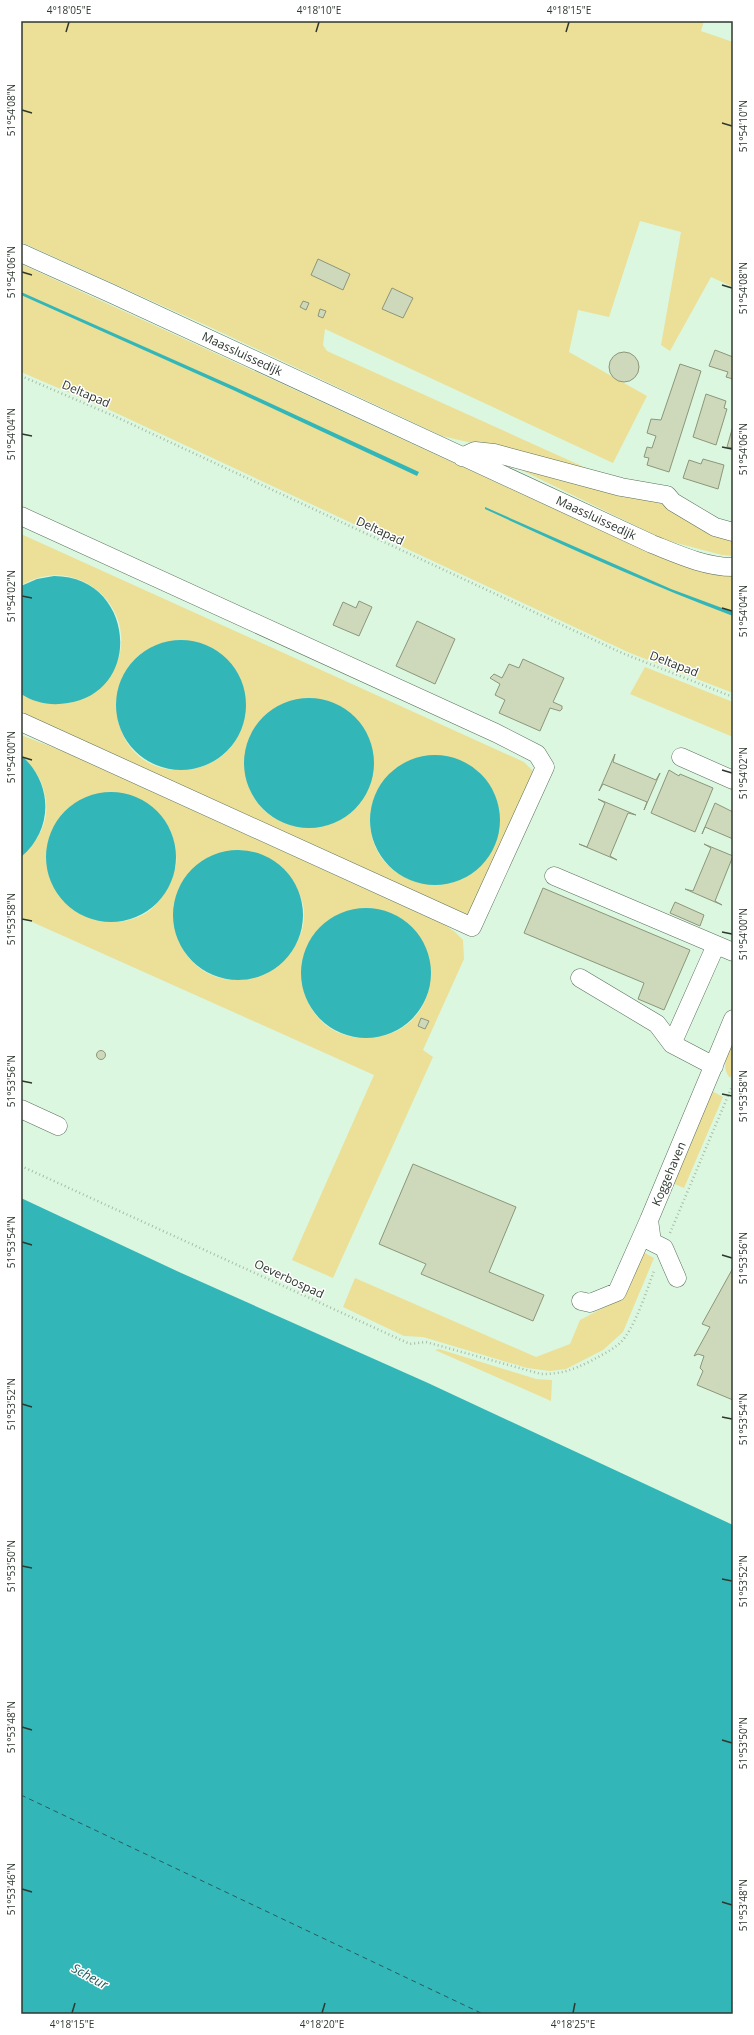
<svg xmlns="http://www.w3.org/2000/svg" width="754" height="2035" font-family="'Open Sans',sans-serif">
  <rect width="100%" height="100%" fill="#dcf7df"/>
  <path fill="#ecdf97" fill-rule="evenodd" d="M21 21H704L701 31 733 42V287L711 277 670 351 661 345 681 232 640 221 609 317 578 310 569 352 647 396 613 463 325 329 323 345 327 351 595 472 442 436 212 328 21 242Z
    M21 264 613 536C651 552 692 572 733 576V693L630 653 114 412 21 372Z
    M511 465 664 501 733 535V556L722 555 665 540Z
    M21 534 524 762 536 774 477 915 460 916 31 723 21 708V694L43 703H70L117 663C139 605 73 552 21 586ZM181 640C268 645 265 770 179 770 99 770 92 645 181 640ZM307 698C396 703 391 826 310 827 227 829 221 706 307 698ZM441 756C457 759 466 764 478 775 482 779 487 783 491 788 518 831 478 892 428 884 345 873 353 755 441 756Z
    M645 667 733 702V737L630 694Z
    M21 735 65 752 445 925 455 932 463 940 464 959 423 1050 433 1057 333 1278 292 1260 374 1075 21 917C21 901 18 874 21 859 22 854 36 841 39 835 55 807 43 774 21 755ZM105 793C139 793 170 811 175 847 176 853 177 859 176 865 174 871 170 876 168 881 164 888 161 897 157 903 142 923 108 926 87 917 69 909 57 896 50 878 41 854 49 829 66 811ZM242 851C263 852 278 862 290 879 292 883 296 887 298 891 320 932 279 980 237 980 156 980 149 852 242 851ZM366 908C451 913 452 1034 368 1038 286 1041 274 915 366 908Z
    M733 1040V1072L730 1078C720 1067 728 1053 733 1040Z
    M712 1091 723 1097 684 1188 672 1183Z
    M641 1251 654 1258 623 1332 603 1350 566 1369 550 1371 527 1368 423 1337 404 1336 343 1307 355 1278 536 1357 570 1344 580 1320 622 1298Z
    M439 1349 536 1379 552 1380 551 1401 435 1350Z"/>
  <path fill="#33b6b8" d="M21 292 235 387 419 472 417 476 233 390 21 295Z
    M485 507 671 589 733 612V616C649 584 567 547 485 509Z
    M54 576C134 576 145 691 68 703 51 706 35 703 21 694V586L37 579Z
    M116 705a65 65 0 1 1 130 0a65 65 0 1 1-130 0Z
    M244 763a65 65 0 1 1 130 0a65 65 0 1 1-130 0Z
    M21 755C53 783 54 829 21 857Z
    M370 820a65 65 0 1 1 130 0a65 65 0 1 1-130 0Z
    M46 857a65 65 0 1 1 130 0a65 65 0 1 1-130 0Z
    M173 915a65 65 0 1 1 130 0a65 65 0 1 1-130 0Z
    M301 973a65 65 0 1 1 130 0a65 65 0 1 1-130 0Z
    M21 1198 179 1272 428 1383 733 1525V2014H21Z"/>
  <g fill="none" stroke-linecap="round" stroke-linejoin="round">
    <path stroke="#275c5c" stroke-width="1" stroke-dasharray="5 4" stroke-linecap="butt" d="M21 1795 483 2014"/>
  </g>
  <path fill="#ced9bb" stroke="#8c967a" d="M318 259 350 274 343 290 311 275Z
    M392 288 413 298 403 318 382 309Z
    M303 301 309 303 306 310 300 307Z
    M320 309 326 311 323 318 318 316Z
    M715 350 733 357V379L726 377 728 372 709 366Z
    M609 367a15 15 0 1 1 30 0a15 15 0 1 1-30 0Z
    M680 364 701 371 669 472 647 465 649 458 644 457 647 447 652 448 656 436 647 433 651 419 661 420Z
    M706 394 726 401 724 408 727 409 716 445 693 437Z
    M733 426V448L727 447Z
    M703 459 724 465 718 489 683 478 689 460 701 464Z
    M359 601 372 607 359 636 333 625 343 602 356 608Z
    M417 621 455 639 435 684 396 666Z
    M523 659 564 678 553 702 562 706V709L560 711 550 708 540 731 499 713 505 700 495 695 500 684 490 678 494 674 502 678 509 664 519 668Z
    M615 754 613 762 656 780 660 773 644 810 647 802 603 784 599 791Z
    M669 770 679 776 680 774 713 788 695 832 651 813Z
    M598 799 636 815 628 813 610 856 617 860 579 844 587 847 605 803Z
    M715 803 733 812V839L705 827 702 834Z
    M704 844 733 856 715 901 722 905 685 889 693 891 711 848Z
    M543 888 690 950 664 1010 638 999 644 983 524 933Z
    M675 902 704 915 700 926 670 913Z
    M421 1018 429 1021 425 1029 418 1026Z
    M96.5 1055a4.5 4.5 0 1 1 9 0a4.5 4.5 0 1 1-9 0Z
    M413 1164 516 1207 489 1272 544 1295 533 1321 421 1274 426 1264 379 1244Z
    M733 1268V1400L697 1385 703 1371 700 1368 704 1356 698 1354 694 1356 710 1327 702 1324Z"/>
  <g fill="none" stroke-linecap="round" stroke-linejoin="round">
    <g stroke="#586f5a" stroke-width="19">
      <path id="minor" d="M21 253 110 293 652 544C677 554 705 567 733 567
        M462 457 475 451 494 453 621 487 667 495 673 502 715 527 733 532
        M21 516 496 733 537 754 545 767 472 927 21 722
        M681 757 733 780
        M554 876 733 952
        M580 978 657 1024 672 1044 714 1066
        M672 1044 716 945
        M21 1109 58 1126
        M649 1220 652 1242 664 1248 677 1278
        M581 1301 590 1303 617 1292 649 1220 733 1019"/>
    </g>
    <path stroke="#a6bca9" stroke-width="2.5" stroke-dasharray="1 3" stroke-linecap="butt" d="M21 376 114 416 622 653 733 697
      M21 1166 410 1344 426 1342 541 1374C562 1374 572 1370 591 1361 601 1355 611 1351 620 1343 634 1330 647 1290 654 1271
      M670 1233 733 1084"/>
    <use href="#minor" stroke="#fff" stroke-width="18"/>
  </g>
  <path fill="none" stroke="#2e382f" stroke-width="1.5" d="M66 32 69 22M316 32 319 22M566 32 569 22M22 110 32 113M722 123 732 126M22 272 32 275M722 285 732 288M22 434 32 436M722 447 732 449M22 596 32 598M722 608 732 611M22 757 32 760M722 770 732 773M22 919 32 921M722 932 732 934M22 1081 32 1083M722 1094 732 1096M22 1242 32 1245M722 1255 732 1258M22 1404 32 1407M722 1417 732 1419M22 1566 32 1568M722 1579 732 1581M22 1727 32 1730M722 1740 732 1743M22 1889 32 1892M722 1902 732 1905M72 2013 75 2003M322 2013 325 2003M573 2013 575 2003"/>
  <g text-anchor="middle" stroke-width="3" stroke-linejoin="round" paint-order="stroke">
    <g font-size="12" fill="#2e382f" stroke="#fff">
      <text transform="translate(242 354) rotate(25)" y="4">Maassluissedijk</text>
      <text transform="translate(86 394) rotate(23)" y="4">Deltapad</text>
      <text transform="translate(596 518) rotate(25)" y="4">Maassluissedijk</text>
      <text transform="translate(380 531) rotate(25)" y="4">Deltapad</text>
      <text transform="translate(674 664) rotate(21)" y="4">Deltapad</text>
      <text transform="translate(669 1174) rotate(-67)" y="4">Koggehaven</text>
      <text transform="translate(289 1279) rotate(25)" y="4">Oeverbospad</text>
    </g>
    <g font-size="13" font-style="italic" fill="#275c5c" stroke="#fff">
      <text transform="translate(90 1976) rotate(29)" y="5">Scheur</text>
    </g>
  </g>
  <rect width="754" height="2035" fill="none" stroke="#ffffff" stroke-width="44"/>
  <rect x="22" y="22" width="710" height="1991" fill="none" stroke="#2e382f" stroke-width="1.5"/>
  <g font-size="10" text-anchor="middle" fill="#2e382f">
    <text x="69" y="14">4°18'05"E</text>
    <text x="319" y="14">4°18'10"E</text>
    <text x="569" y="14">4°18'15"E</text>
    <text transform="translate(11 110) rotate(-90)" y="4">51°54'08"N</text>
    <text transform="translate(743 126) rotate(-90)" y="4">51°54'10"N</text>
    <text transform="translate(11 272) rotate(-90)" y="4">51°54'06"N</text>
    <text transform="translate(743 288) rotate(-90)" y="4">51°54'08"N</text>
    <text transform="translate(11 434) rotate(-90)" y="4">51°54'04"N</text>
    <text transform="translate(743 449) rotate(-90)" y="4">51°54'06"N</text>
    <text transform="translate(11 596) rotate(-90)" y="4">51°54'02"N</text>
    <text transform="translate(743 611) rotate(-90)" y="4">51°54'04"N</text>
    <text transform="translate(11 757) rotate(-90)" y="4">51°54'00"N</text>
    <text transform="translate(743 773) rotate(-90)" y="4">51°54'02"N</text>
    <text transform="translate(11 919) rotate(-90)" y="4">51°53'58"N</text>
    <text transform="translate(743 934) rotate(-90)" y="4">51°54'00"N</text>
    <text transform="translate(11 1081) rotate(-90)" y="4">51°53'56"N</text>
    <text transform="translate(743 1096) rotate(-90)" y="4">51°53'58"N</text>
    <text transform="translate(11 1242) rotate(-90)" y="4">51°53'54"N</text>
    <text transform="translate(743 1258) rotate(-90)" y="4">51°53'56"N</text>
    <text transform="translate(11 1404) rotate(-90)" y="4">51°53'52"N</text>
    <text transform="translate(743 1419) rotate(-90)" y="4">51°53'54"N</text>
    <text transform="translate(11 1566) rotate(-90)" y="4">51°53'50"N</text>
    <text transform="translate(743 1581) rotate(-90)" y="4">51°53'52"N</text>
    <text transform="translate(11 1727) rotate(-90)" y="4">51°53'48"N</text>
    <text transform="translate(743 1743) rotate(-90)" y="4">51°53'50"N</text>
    <text transform="translate(11 1889) rotate(-90)" y="4">51°53'46"N</text>
    <text transform="translate(743 1905) rotate(-90)" y="4">51°53'48"N</text>
    <text x="72" y="2028">4°18'15"E</text>
    <text x="322" y="2028">4°18'20"E</text>
    <text x="573" y="2028">4°18'25"E</text>
  </g>
</svg>
